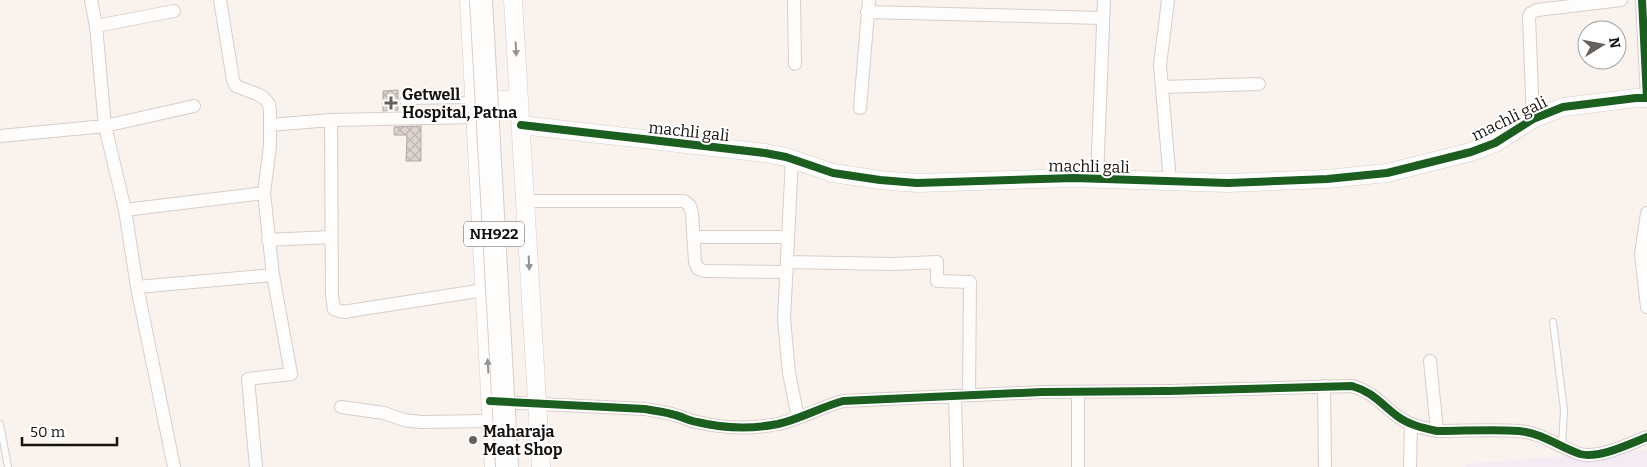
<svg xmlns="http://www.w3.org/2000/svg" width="1647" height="467" font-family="Bitter,serif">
  <defs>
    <pattern id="building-cross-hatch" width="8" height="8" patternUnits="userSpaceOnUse" patternTransform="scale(1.25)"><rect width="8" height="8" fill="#dfd3d0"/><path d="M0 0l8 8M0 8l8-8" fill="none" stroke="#beb4b1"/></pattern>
  </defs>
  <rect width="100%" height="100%" fill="#f9f2ed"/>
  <path fill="#f5ebf4" d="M1647 450V467H1465V464Z"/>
  <path fill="url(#building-cross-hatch)" stroke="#b0aaa7" d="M398 90V110L383 111V91Z
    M421 126V161H406L407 135H394V127Z"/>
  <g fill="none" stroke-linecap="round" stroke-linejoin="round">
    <g stroke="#d5cfcc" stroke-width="8">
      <path id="lane" d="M403 101 474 100
        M1553 322 1564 410 1562 445
        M0 424 8 467"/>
    </g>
    <g stroke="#d5cfcc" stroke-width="14">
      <path id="street" d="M91 0 96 26 105 126 125 210 137 287 273 275
        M220 0 233 80 236 86 257 94 264 98 269 104 270 112V146L264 193 273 275 291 374 248 379 256 467
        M794 0 795 64
        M1168 0 1160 65 1170 182
        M1642 0 1647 98
        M867 12 1103 18
        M96 26 174 11
        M1162 87 1259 84
        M860 108 869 0
        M476 117 331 120 332 296 334 309 343 312 484 290
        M1533 119 1529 17 1531 13 1537 10 1621 0
        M270 125 331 120
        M0 136 105 126 194 106
        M792 159 784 319 789 373 798 418
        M1097 179 1104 0
        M525 201H684L690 206 692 214 695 262 698 269 705 271 787 272
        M125 210 264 193
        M1647 213 1641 254 1647 307
        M694 237H788
        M268 240 331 237
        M787 262 893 264 937 262V281L970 282 969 395
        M137 287 174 467
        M1430 361 1437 431
        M1324 386 1325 467
        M955 396 957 467
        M499 402 645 409C655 411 665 412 675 415 683 417 690 421 697 422 722 428 752 429 778 424 800 419 821 407 843 401L1042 392 1169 391 1352 386C1373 392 1381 404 1397 416 1409 425 1423 428 1437 431 1464 431 1492 429 1519 431 1542 433 1559 447 1580 454 1599 459 1629 444 1647 437
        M341 407 384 413 404 420 421 422 491 421
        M1078 467V392
        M1410 467 1411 424"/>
    </g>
    <g stroke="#d5cfcc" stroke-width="19">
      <path id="secondary" d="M469 0 494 467
        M513 0 541 467
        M475 100H519
        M521 125 765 153 786 157 833 173 880 180 917 183 1074 178 1228 183 1327 179 1387 173 1471 152 1495 143 1533 119 1563 107 1636 98H1647"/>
    </g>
    <use href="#lane" stroke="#fefdfc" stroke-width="6"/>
    <use href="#street" stroke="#fefdfc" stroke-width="12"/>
    <use href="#secondary" stroke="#fefdfc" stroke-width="18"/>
    <g stroke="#d5cfcc" stroke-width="24" stroke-linecap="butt">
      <path id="highway-bridge" d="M481 0 507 467"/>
    </g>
    <use href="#highway-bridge" stroke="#fefdfc" stroke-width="22"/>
    <g stroke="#fff" stroke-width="11">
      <path id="cycleway" d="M521 125 765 153 786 157 833 173 880 180 917 183 1074 178 1228 183 1327 179 1387 173 1471 152 1495 143 1533 119 1563 107 1636 98H1647L1642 0
        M490 401 645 409C655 411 665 412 675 415 683 417 690 421 697 422 722 428 752 429 778 424 800 419 821 407 843 401L1042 392 1169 391 1352 386C1373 392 1381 404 1397 416 1409 425 1423 428 1437 431 1464 431 1492 429 1519 431 1542 433 1559 447 1580 454 1599 459 1629 444 1647 437"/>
    </g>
    <use href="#cycleway" stroke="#1b5e20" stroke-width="8"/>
  </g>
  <defs><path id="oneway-solid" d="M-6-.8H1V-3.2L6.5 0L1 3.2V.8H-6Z" transform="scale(1.25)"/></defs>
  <g fill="#959391">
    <use href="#oneway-solid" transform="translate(516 49) rotate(87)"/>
    <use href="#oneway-solid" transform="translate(529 263) rotate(87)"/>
    <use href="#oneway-solid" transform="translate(488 366) rotate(-93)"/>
  </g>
  <g fill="#65605c" stroke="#fff" stroke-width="2">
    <path d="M388.5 95.5h5v5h5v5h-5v5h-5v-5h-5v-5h5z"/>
    <circle cx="473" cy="440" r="5"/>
  </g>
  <g text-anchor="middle" stroke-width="4" stroke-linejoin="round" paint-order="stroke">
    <rect fill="#fff" stroke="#5b5856" stroke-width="1" x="464" y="221.5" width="60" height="25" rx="4"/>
    <g font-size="15" font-weight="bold" fill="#15110e">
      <text x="494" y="239">NH922</text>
    </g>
    <g font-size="16" font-weight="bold" fill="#15110e" stroke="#fff" text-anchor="start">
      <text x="402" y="100">Getwell<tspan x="402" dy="18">Hospital, Patna</tspan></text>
      <text x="483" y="437">Maharaja<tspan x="483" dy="18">Meat Shop</tspan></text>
    </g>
    <g font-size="16" fill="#15110e" stroke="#fff">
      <text transform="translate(1509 118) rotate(-26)" y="6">machli gali</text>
      <text transform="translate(689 131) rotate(6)" y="6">machli gali</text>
      <text transform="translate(1089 166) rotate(1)" y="6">machli gali</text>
    </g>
  </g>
  <g transform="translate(1602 45) rotate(80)"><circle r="24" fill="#ffffff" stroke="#a1a09f"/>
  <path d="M0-4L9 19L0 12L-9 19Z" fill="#65605c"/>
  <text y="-8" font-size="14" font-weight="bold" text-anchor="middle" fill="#15110e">N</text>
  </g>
  <path d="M22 437v8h95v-8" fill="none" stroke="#15110e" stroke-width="2.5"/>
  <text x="30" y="437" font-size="15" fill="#15110e" stroke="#ffffff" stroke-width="4" paint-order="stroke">50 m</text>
</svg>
